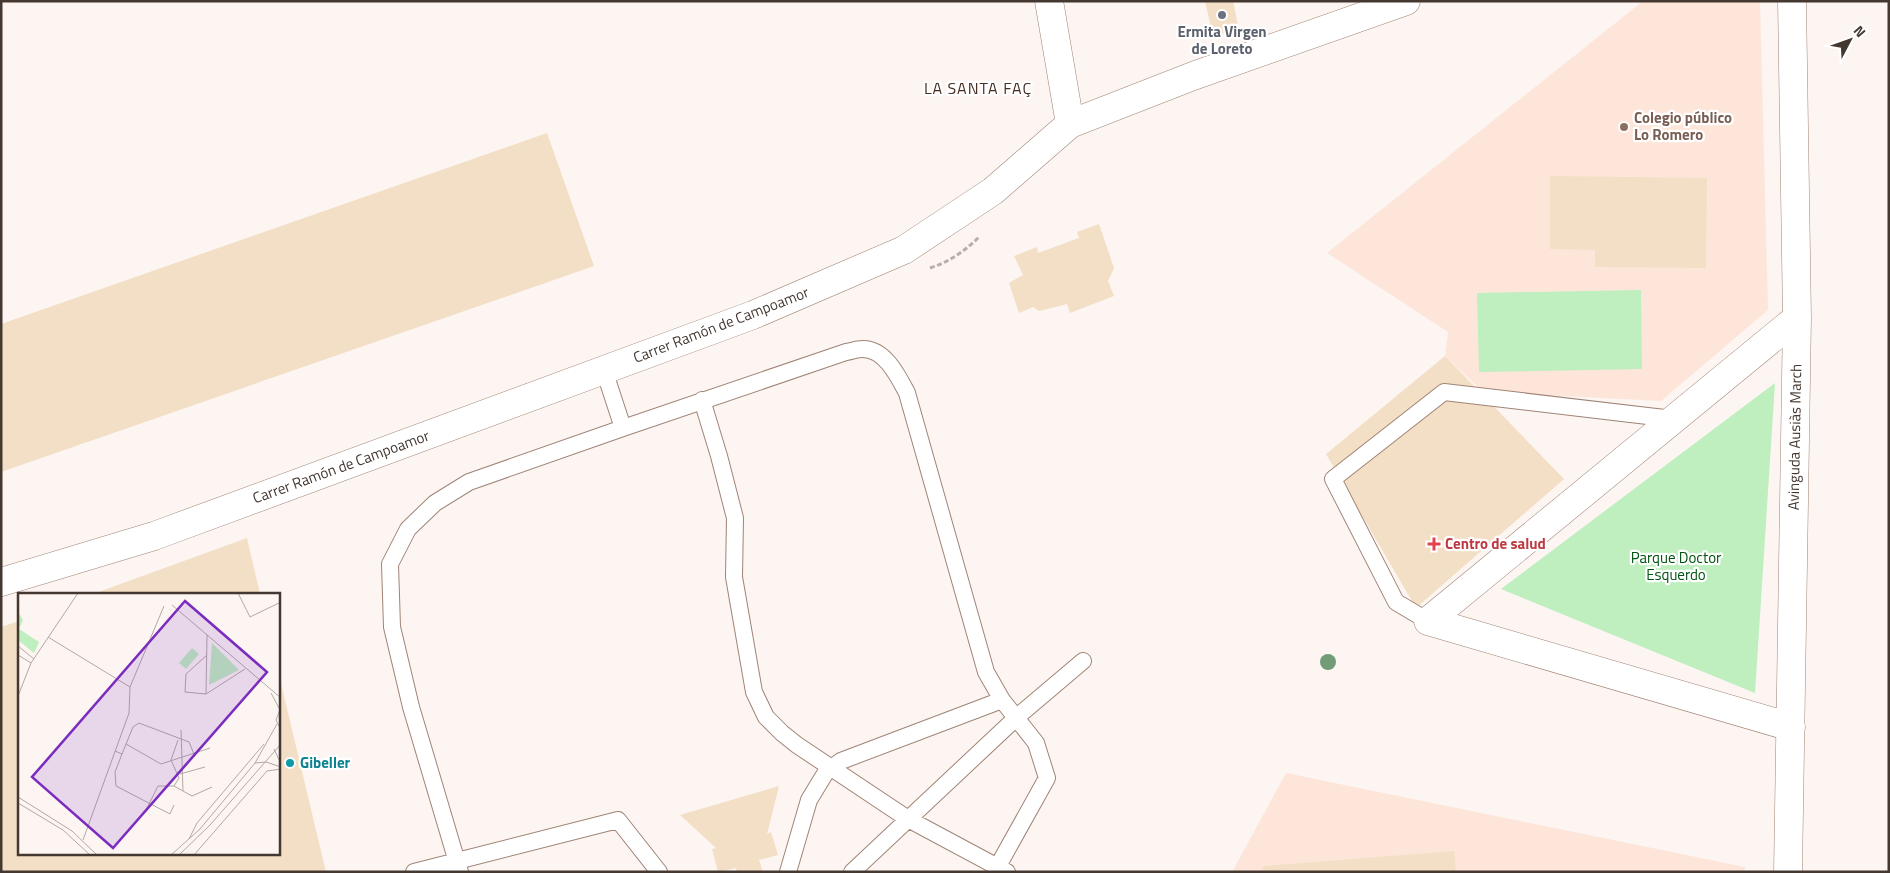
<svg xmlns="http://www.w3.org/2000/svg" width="1890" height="873" font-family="'Titillium Web',sans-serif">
  <rect width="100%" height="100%" fill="#fcf5f2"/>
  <path fill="#fde6d9" d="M1643 1H1760L1768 310 1661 401 1483 392 1445 356 1448 332 1327 253Z
    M1286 773 1745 867 1744 872H1232Z"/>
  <path fill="#bfeebf" d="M1641 290 1642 369 1479 372 1477 293Z
    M1775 383 1755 693 1501 589Z"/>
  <path fill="#f3dfc5" d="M1205 1H1233L1239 30 1213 36Z
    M547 133 594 266 1 472V324Z
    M1550 176 1707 178 1706 268 1595 267V250L1550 249Z
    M1099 224 1114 268 1108 281 1114 296 1070 313 1067 304 1039 311 1033 307 1019 313 1009 283 1023 275 1014 256 1037 247 1038 253 1079 238 1077 232Z
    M1445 356 1564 479 1416 608 1326 454Z
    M247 538 260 594H93Z
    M19 621V854H279V675L326 872H1V627Z
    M779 786 767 834 771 832 778 855 759 860 763 872H737L736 868 718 872 712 849 716 848 680 815Z
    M1454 851 1456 872H1261L1264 866Z"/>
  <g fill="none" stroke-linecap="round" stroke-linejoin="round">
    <g stroke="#a08475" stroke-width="18">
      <path id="lane" d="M702 400 719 456 735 518 734 577 754 692 766 717 782 733 797 745 908 819 1007 872
        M623 428 846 352C852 351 857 349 863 349 885 349 898 376 907 393L986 672 1002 700 1036 743 1047 778 998 866
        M1428 621 1396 602 1333 479 1444 392 1673 419
        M414 872 618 820 659 872
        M460 872 411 707 392 627 390 564 408 529 435 503 469 482 623 428 604 370
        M788 872 809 800 826 772 841 761 1002 700
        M852 872 1017 717 1083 661"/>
    </g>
    <g stroke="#a08475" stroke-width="29">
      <path id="street" d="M1049 1 1070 124
        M1 582 154 536 753 315 904 250 993 191 1070 124 1193 76 1406 1
        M1791 727 1428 621 1797 318
        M1788 872 1797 318 1792 1"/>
    </g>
    <path stroke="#b8afab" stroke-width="3" stroke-dasharray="5 2.5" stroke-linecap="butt" d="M930 268C949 262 965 251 979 237"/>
    <use href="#lane" stroke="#fff" stroke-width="16"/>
    <use href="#street" stroke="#fff" stroke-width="28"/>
  </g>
  <circle fill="#719c76" cx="1328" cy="662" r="8"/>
  <circle fill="#6b7280" stroke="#fff" stroke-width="2" cx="1222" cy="15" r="5"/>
  <circle fill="#8d6e63" stroke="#fff" stroke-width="2" cx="1624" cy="127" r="5"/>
  <path fill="#e0444e" stroke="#fff" stroke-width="2" d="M1431.5 536.5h5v5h5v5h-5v5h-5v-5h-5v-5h5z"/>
  <circle fill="#0f9aa8" stroke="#fff" stroke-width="2" cx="290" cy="763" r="5"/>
  <g text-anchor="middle" stroke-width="4.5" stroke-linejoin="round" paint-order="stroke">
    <g font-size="15" font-weight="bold" fill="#5b616d" stroke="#fff">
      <text x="1222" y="37">Ermita Virgen<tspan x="1222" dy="17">de Loreto</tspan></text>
    </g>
    <g font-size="15" font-weight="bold" fill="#785e54" stroke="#fff" text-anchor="start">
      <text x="1634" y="123">Colegio público<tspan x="1634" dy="17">Lo Romero</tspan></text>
    </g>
    <g font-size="15" fill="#443831" stroke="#fff">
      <text transform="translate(721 325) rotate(-21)" y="5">Carrer Ramón de Campoamor</text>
      <text transform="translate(1795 437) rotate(-89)" y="5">Avinguda Ausiàs March</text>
      <text transform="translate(341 467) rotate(-20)" y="5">Carrer Ramón de Campoamor</text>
    </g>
    <g font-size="15" font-weight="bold" fill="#be3a42" stroke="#fff" text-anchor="start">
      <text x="1445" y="549">Centro de salud</text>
    </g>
    <g font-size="15" fill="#005310" stroke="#fff">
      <text x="1676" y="563">Parque Doctor<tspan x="1676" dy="17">Esquerdo</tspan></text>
    </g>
    <g font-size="15" font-weight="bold" fill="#0d838f" stroke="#fff" text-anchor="start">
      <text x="300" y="768">Gibeller</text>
    </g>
    <g font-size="16" letter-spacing="1" fill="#462f22" stroke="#fff">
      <text x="978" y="94">LA SANTA FAÇ</text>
    </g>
  </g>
  <g transform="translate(18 593)">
    <rect width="262" height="262" fill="#fcf5f2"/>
    <path d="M0 19 5 27 1 36 21 49 16 60 0 47ZM194 50 221 77 191 92ZM174 55 181 61 168 76 161 70Z" fill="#bfeebf"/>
    <path fill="none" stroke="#b2a9a5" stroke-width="1" d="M220 0 232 24 263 9M154 12 263 105M189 42 188 101 227 76M30 44 112 94M0 53 16 66M0 62 13 70M253 100 261 115M188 101 167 99 168 81 189 62M0 103 13 70 60 0M263 114 258 127 263 137M163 137 165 198M108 151 143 171 192 155M256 156 263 171M97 158 104 161 97 179 98 193 152 221 156 212M104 161 115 134 121 130 171 149 176 161M237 170 248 169 263 174M162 181 187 174M156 193 161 185 153 167 160 147M0 204 54 238 79 262M0 210 45 237 72 262M128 217 140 193H156L174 203 194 194M171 246 179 230 246 151M65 247 111 120 112 94 146 13M153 262 182 236 237 170 259 131M161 262 192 232 263 151M176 262 249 178 263 176"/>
    <path fill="#7b2cbf" fill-opacity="0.15" stroke="#7b2cbf" stroke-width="2.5" d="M167 8 249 79 95 255 14 184Z"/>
    <rect width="262" height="262" fill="none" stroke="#443831" stroke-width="2.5"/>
  </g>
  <rect width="1890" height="873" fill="none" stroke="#443831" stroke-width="5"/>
  <g transform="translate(1850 40) rotate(49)" stroke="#ffffff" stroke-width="4" paint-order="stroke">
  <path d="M0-4L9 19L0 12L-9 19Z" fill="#443831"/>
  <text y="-8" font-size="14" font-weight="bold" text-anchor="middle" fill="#443831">N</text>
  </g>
</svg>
